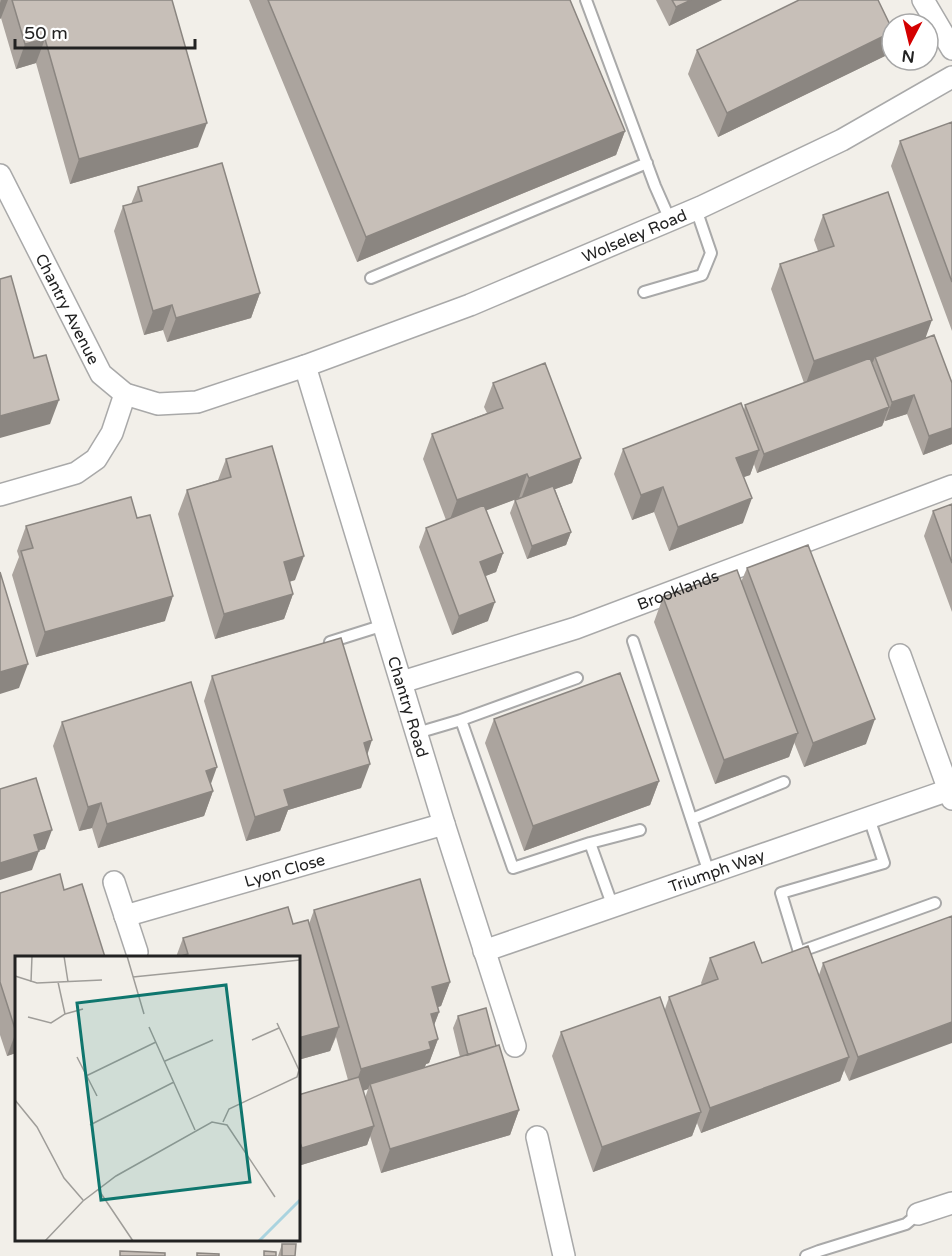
<svg xmlns="http://www.w3.org/2000/svg" width="952" height="1256" font-family="'Varela Round',sans-serif">
  <rect width="100%" height="100%" fill="#f2efe9"/>
  <g fill="none" stroke-linecap="round" stroke-linejoin="round">
    <g stroke="#a9a9a9" stroke-width="14">
      <path id="lane" d="M586 0 655 186 670 220
        M371 278 647 163
        M644 292 702 275 711 253 696 209
        M633 641 709 873
        M330 642 384 625
        M577 678 461 720 513 868 590 843 613 907
        M417 733 461 720
        M869 818 884 863 781 893 799 952 935 903
        M692 819 784 782
        M590 843 640 830
        M806 1256 819 1251 906 1224 918 1214"/>
    </g>
    <g stroke="#a9a9a9" stroke-width="24">
      <g id="street">
        <path d="M923 0 952 49"/>
        <path id="s1" d="M0 175 101 374 125 394 158 404 197 402 305 366 470 305 701 207 842 140 952 77"/>
        <path id="s2" d="M305 366 444 824 515 1046"/>
        <path d="M0 495 76 473 96 459 112 433 125 394"/>
        <path d="M900 655 952 799"/>
        <path id="s3" d="M402 682 576 628 952 486"/>
        <path d="M114 882 137 952"/>
        <path id="s4" d="M125 916 444 824"/>
        <path id="s5" d="M484 951 949 790"/>
        <path d="M537 1137 564 1256"/>
        <path d="M918 1214 952 1203"/>
      </g>
    </g>
    <use href="#lane" stroke="#fff" stroke-width="10"/>
    <use href="#street" stroke="#fff" stroke-width="21"/>
  </g>
  <path fill="#aba49e" fill-rule="evenodd" d="M0 0H172L198 147 70 184 36 63 16 69 1 18 0 19Z
    M249 0H570L625 131 616 155 357 262Z
    M656 0H722L669 26Z
    M892 29V36L885 56 718 137 688 74 697 50Z
    M952 122V331L891 166 900 141Z
    M138 187 260 293 251 318 167 342 163 330 144 335 114 231 123 206 131 204Z
    M823 215 926 338 952 383V444L923 455 907 414 885 421V420L882 426 757 473 754 464 750 475 743 477V523L669 551 654 512 632 520 614 474 623 449 744 410 745 405 804 383 771 289 780 264 818 251 814 240Z
    M493 383 581 458 572 483 555 489 571 532 566 545 527 559 510 513 515 500 519 498 486 510 503 553 496 572 485 576 488 621 452 635 419 547 426 528 446 520 423 459 432 434 487 413 484 407Z
    M226 459 295 580 289 582 293 594 284 619 215 639 178 514 187 490 218 480Z
    M952 504V612L924 536 933 511Z
    M26 526 165 621 36 657 12 575 19 557 17 551Z
    M747 568 866 744 804 767 794 742 789 757 715 784 654 622 663 597 741 582Z
    M212 676 367 754 361 788 288 810 280 831 246 841 204 701Z
    M494 719 659 781 650 805 524 851 485 743Z
    M62 722 211 785 213 791 204 816 98 848 92 828 79 831 53 746Z
    M64 890 16 957V1053L7 1056 0 1035V893Z
    M314 910 450 982 441 1006 438 1007 439 1012 434 1025 438 1039 429 1063 426 1064 424 1068 460 1057 453 1028 458 1016 496 1046 519 1110 510 1135 381 1173 370 1136 367 1145 298 1166V1095L348 1080 336 1037 330 1051 298 1060V957H176L183 938 293 924H309ZM368 1089 365 1098 363 1091Z
    M952 916 849 1081 844 1070 840 1081 701 1133 697 1123 692 1136 593 1172 552 1056 561 1032 665 1009 669 997 702 985 701 983 710 958 762 963 819 975 823 963Z
    M282 1244 295 1256H278Z"/>
  <path fill="#8b8681" d="M1 0H8L1 18 0 19V3Z
    M691 0H722L669 26 676 7Z
    M892 32V36L885 56 718 137 727 113Z
    M45 39 36 63 16 69 25 44Z
    M207 123 198 147 70 184 79 159Z
    M625 131 616 155 357 262 366 237Z
    M260 293 251 318 167 342 176 318Z
    M172 305 163 330 144 335 153 311Z
    M932 320 923 345 875 357 873 362 805 386 814 361Z
    M914 395 907 414 885 421 892 402Z
    M59 400 50 424 0 438V416Z
    M889 407 882 426 757 473 764 454Z
    M952 428V444L923 455 929 436Z
    M759 450 750 475 727 483 736 458Z
    M581 458 572 483 520 502 529 478Z
    M527 474 519 498 448 525 457 500Z
    M663 487 654 512 632 520 641 495Z
    M752 498 743 523 669 551 678 527Z
    M571 532 566 545 527 559 532 546Z
    M503 553 496 572 473 581 480 562Z
    M304 556 295 580 275 586 284 562Z
    M293 594 284 619 215 639 224 614Z
    M173 596 165 621 36 657 45 632Z
    M495 602 488 621 452 635 459 616Z
    M28 664 19 688 0 694V672Z
    M875 719 866 744 804 767 813 743Z
    M798 733 789 757 715 784 724 760Z
    M372 740 364 765V743Z
    M370 764 361 788 288 810 280 831 246 841 255 817 284 790Z
    M217 767 208 792 206 771Z
    M659 781 650 805 524 851 533 826Z
    M213 791 204 816 98 848 107 824Z
    M101 803 92 828 79 831 88 807Z
    M52 830 45 849 27 854 34 835Z
    M39 851 32 870 0 880V863Z
    M450 982 441 1006 423 1012 432 987Z
    M439 1012 430 1036 431 1014Z
    M952 1022V1043L849 1081 858 1057Z
    M339 1027 330 1051 298 1060V1038Z
    M16 1031V1053L7 1056 16 1032Z
    M438 1039 429 1063 426 1064 422 1074 370 1084 368 1089 352 1094 361 1069 429 1042Z
    M849 1057 840 1081 701 1133 710 1108Z
    M519 1110 510 1135 381 1173 390 1149Z
    M701 1112 692 1136 593 1172 602 1147Z
    M374 1126 367 1145 298 1166V1157L302 1148Z"/>
  <path fill="#c7bfb8" stroke="#8b8681" stroke-width="1.5" d="M12 0H172L207 123 79 159 45 39 25 44Z
    M268 0H570L625 131 366 237Z
    M672 0H691L676 7Z
    M799 0H878L892 29V32L727 113 697 50Z
    M952 122V282L900 141Z
    M222 163 260 293 176 318 172 305 153 311 123 206 142 201 138 187Z
    M888 192 932 320 814 361 780 264 834 246 823 215Z
    M11 276 34 358 46 355 59 400 0 416V279Z
    M934 335 952 383V428L929 436 914 395 892 402 875 357Z
    M870 358 889 407 764 454 745 405Z
    M545 363 581 458 529 478 527 474 457 500 432 434 503 408 493 383Z
    M741 403 759 450 736 458 752 498 678 527 663 487 641 495 623 449Z
    M272 446 304 556 284 562 293 594 224 614 187 490 231 477 226 459Z
    M553 486 571 532 532 546 515 500Z
    M131 497 137 518 150 515 173 596 45 632 21 551 33 548 26 526Z
    M952 504V563L933 511Z
    M484 505 503 553 480 562 495 602 459 616 426 528Z
    M808 545 875 719 813 743 747 568Z
    M737 570 798 733 724 760 663 597Z
    M0 572 28 664 0 672Z
    M341 638 372 740 364 743 370 764 284 790 289 806 255 817 212 676Z
    M620 673 659 781 533 826 494 719Z
    M191 682 217 767 206 771 213 791 107 824 101 803 88 807 62 722Z
    M36 778 52 830 34 835 39 851 0 863V789Z
    M60 874 64 890 82 884 105 957H16V1032L0 982V893Z
    M420 879 450 982 432 987 439 1012 431 1014 438 1039 429 1042 431 1049 361 1069 314 910Z
    M288 907 293 924 308 920 339 1027 298 1038V957H177L188 954 183 938Z
    M952 916V1022L858 1057 823 963Z
    M754 942 762 963 808 946 849 1057 710 1108 669 997 718 979 710 958Z
    M660 997 701 1112 602 1147 561 1032Z
    M486 1008 496 1046 468 1055 458 1016Z
    M499 1045 519 1110 390 1149 370 1084Z
    M359 1077 374 1126 302 1148 298 1137V1095Z
    M282 1244H296L295 1256H282Z
    M120 1251 165 1253V1256H120Z
    M264 1251 276 1252V1256H264Z
    M197 1253 219 1254V1256H197Z"/>
  <g text-anchor="middle" stroke-width="6" stroke-linejoin="round" paint-order="stroke">
    <g font-size="16" fill="#222" stroke="#fff">
      <text dy="6" stroke="none"><textPath href="#s1" startOffset="796">Wolseley Road</textPath></text>
      <text dy="6" stroke="none"><textPath href="#s1" startOffset="150">Chantry Avenue</textPath></text>
      <text dy="6" stroke="none"><textPath href="#s3" startOffset="291">Brooklands</textPath></text>
      <text dy="6" stroke="none"><textPath href="#s2" startOffset="356">Chantry Road</textPath></text>
      <text dy="6" stroke="none"><textPath href="#s4" startOffset="166">Lyon Close</textPath></text>
      <text dy="6" stroke="none"><textPath href="#s5" startOffset="246">Triumph Way</textPath></text>
    </g>
  </g>
  <g transform="translate(15 956)">
    <rect width="285" height="285" fill="#f2efe9"/>
    <path fill="none" stroke="#aad3df" stroke-width="3" d="M244 285 285 244"/>
    <path fill="none" stroke="#9f9d99" stroke-width="1.5" d="M49 0 53 26M112 0 129 58M0 20 22 27 87 24M118 21 285 4M16 26 17 0M50 58 68 53M13 61 36 67 50 58 43 26M134 71 180 174M237 84 264 72M62 101 82 140M150 105 198 84M71 120 141 86M0 144 22 171 49 222 68 244M208 166 214 153 282 121 284 114 262 67M75 169 159 126M83 233 118 285M30 285 68 245 101 220 197 166 212 169 260 241"/>
    <path fill="#0f766e" fill-opacity="0.15" stroke="#0f766e" stroke-width="3" d="M211 29 235 226 86 244 62 47Z"/>
    <rect width="285" height="285" fill="none" stroke="#222" stroke-width="3"/>
  </g>
  <g transform="translate(910 42) rotate(187)"><circle r="28" fill="#ffffff" stroke="#a7a7a7" stroke-width="1.5"/>
  <path d="M0-4.5L10 22L0 15L-10 22Z" fill="#d40000"/>
  <text y="-9" font-size="16" font-weight="bold" text-anchor="middle" fill="#222222">N</text>
  </g>
  <path d="M15 39v9h180v-9" fill="none" stroke="#222222" stroke-width="3"/>
  <text x="24" y="39" font-size="18" fill="#222222" stroke="#ffffff" stroke-width="4.5" paint-order="stroke">50 m</text>
</svg>
